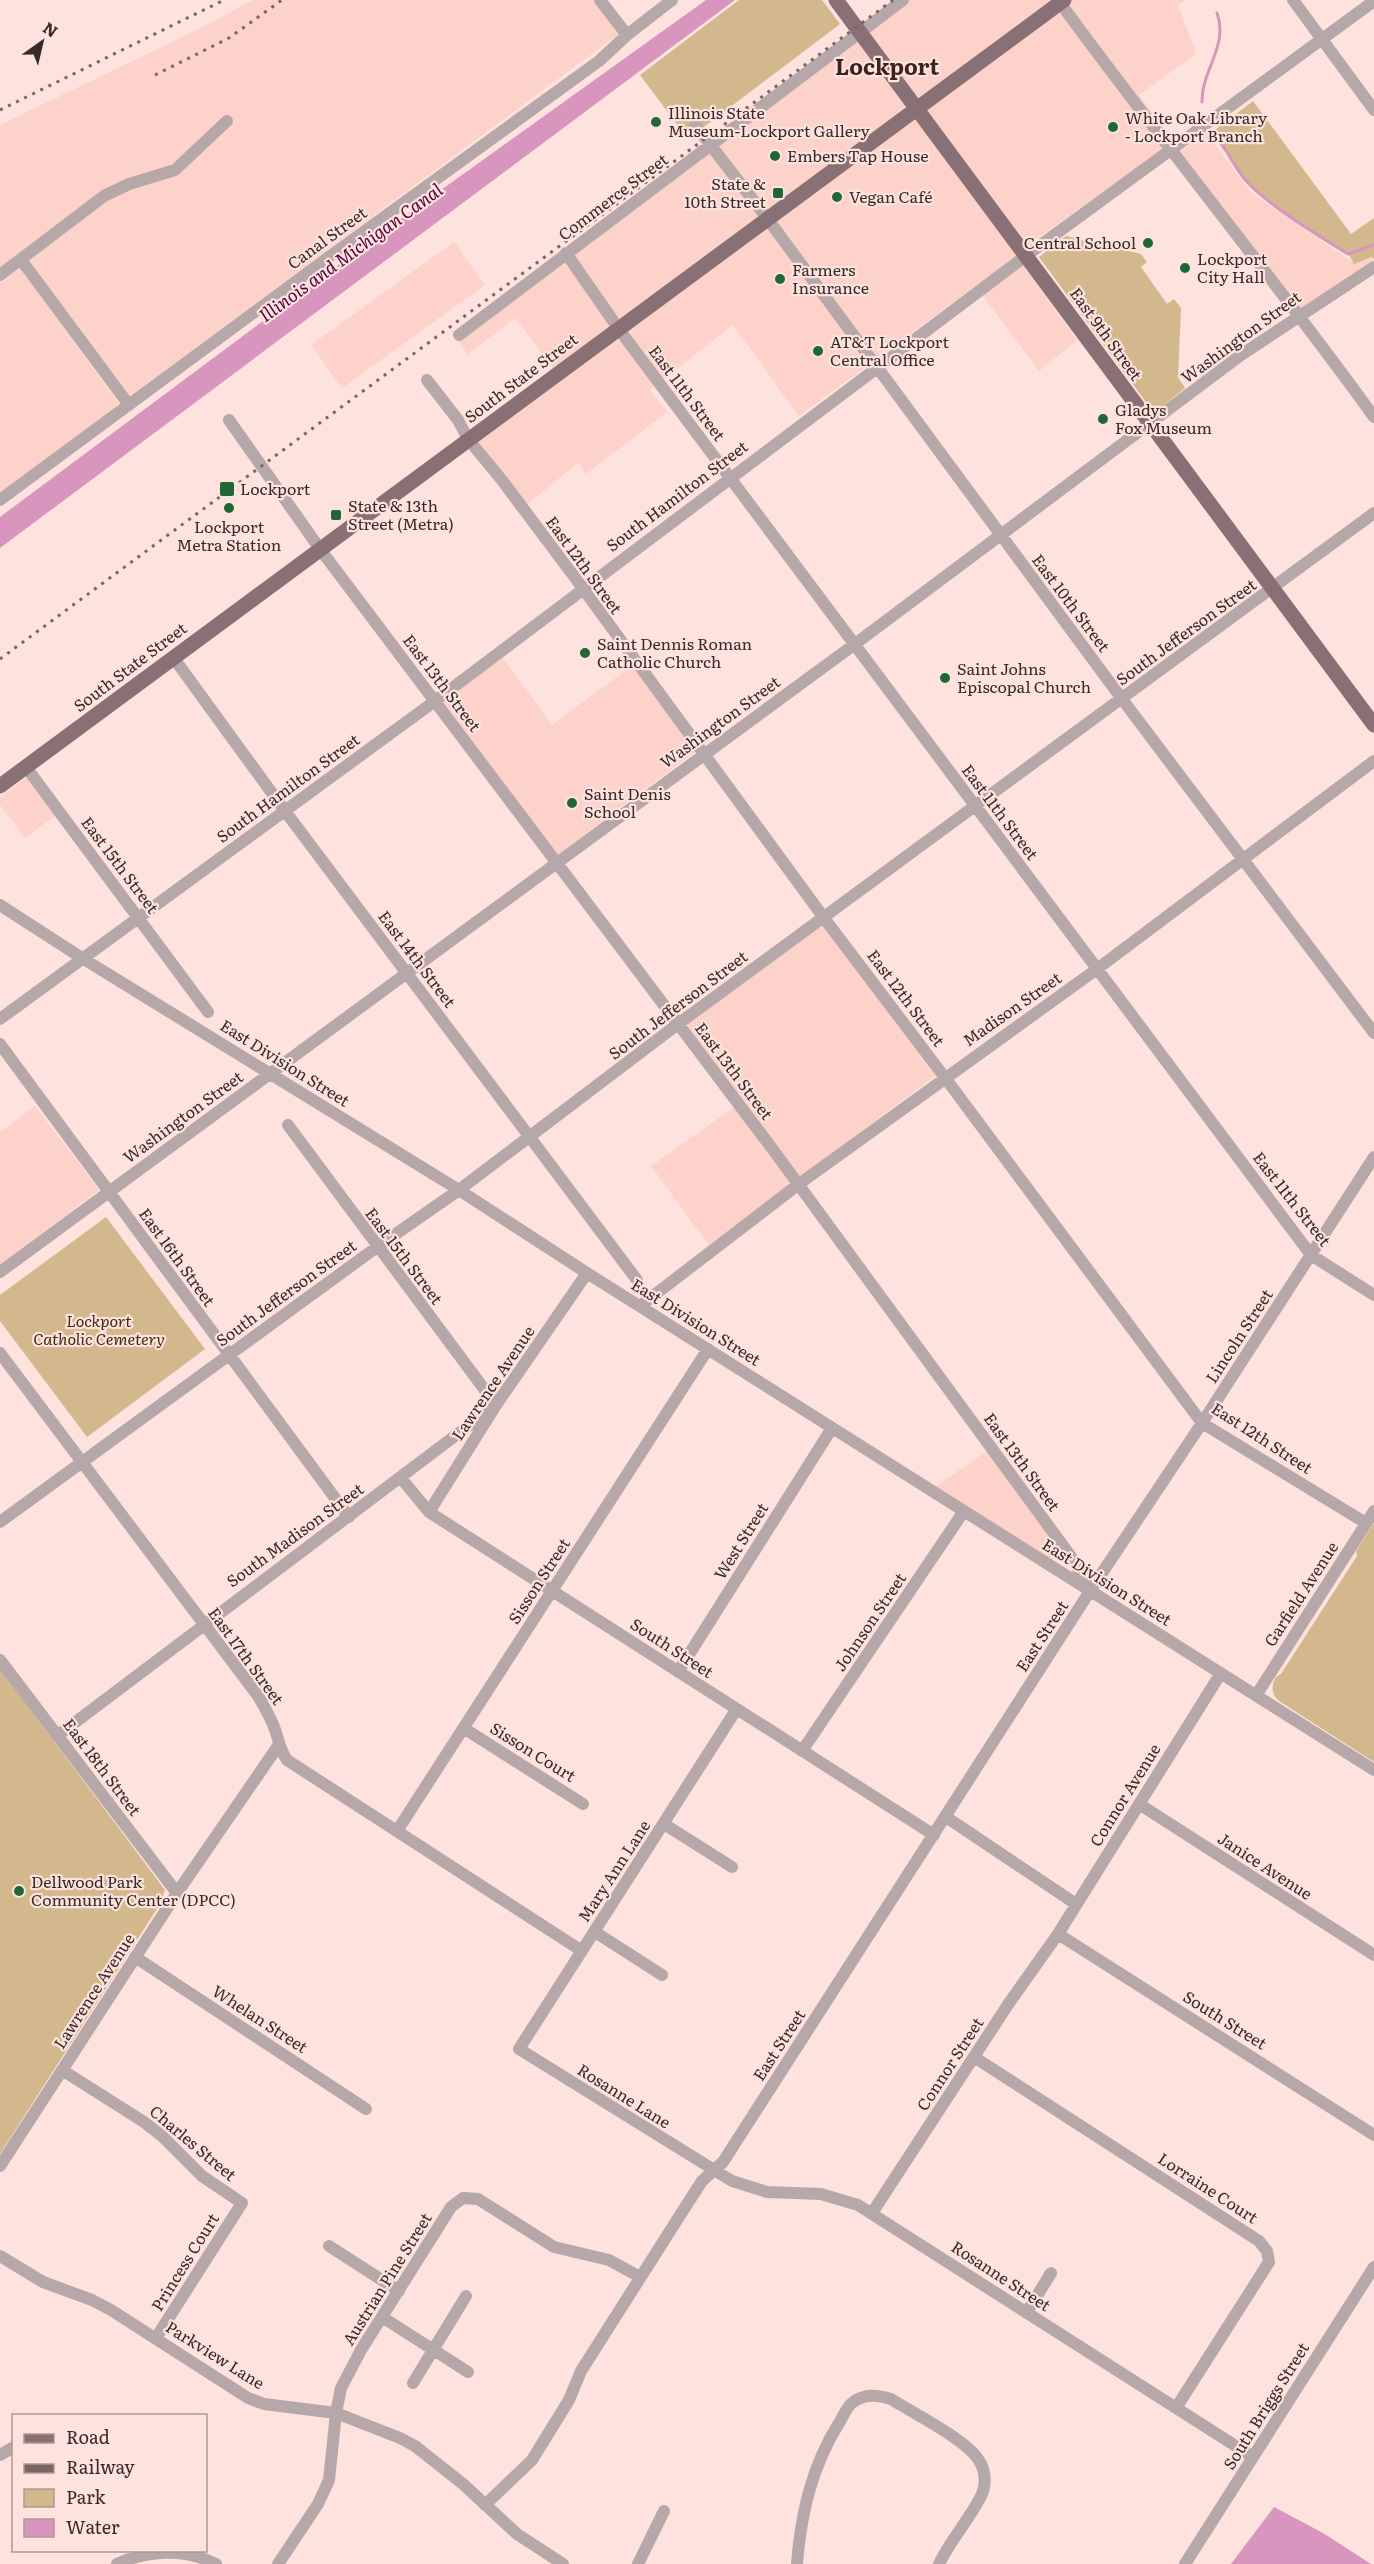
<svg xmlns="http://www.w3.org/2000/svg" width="1374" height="2564" font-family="Literata,serif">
  <rect width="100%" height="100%" fill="#fde2dd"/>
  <path fill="#fcd2ca" d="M253 0H595L620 33 130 396 23 252 0 268V125L203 27Z
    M907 0H1185L1178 5 1196 54 1139 95 1175 141 1015 254 1077 340 1039 371 975 286 799 416 733 325 650 390 667 412 586 474 578 463 526 505 479 442 562 380 515 318 468 354 452 334Z
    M1206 132 1251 193 1354 263 1372 257 1374 264 1300 309 1178 153Z
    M454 242 485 285 342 388 311 345Z
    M20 268 119 404 0 495V283Z
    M501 656 552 725 632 666 696 751 557 855 442 700Z
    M26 778 55 816 25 838 0 805V797Z
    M823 925 935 1076 709 1245 651 1166 743 1101 686 1024Z
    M35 1106 99 1190 0 1264V1132Z
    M996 1445 1071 1547 1051 1560 935 1487Z"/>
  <path fill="#d3b78d" d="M739 0H822L840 24 688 139 640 75Z
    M1253 101 1351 234 1374 218V259L1372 257 1354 264 1348 253C1320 237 1267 205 1246 182 1233 166 1225 148 1211 133Z
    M1066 236 1141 254 1147 262 1141 267 1167 304 1174 299 1181 308 1178 377 1185 388 1154 413 1039 257Z
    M106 1217 205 1349 87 1437 0 1321V1295Z
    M1374 1523V1762L1279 1701C1271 1694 1271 1686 1276 1677L1281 1674 1357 1556 1356 1551Z
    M0 1669 165 1890 160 1904 0 2154Z"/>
  <path fill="#d895be" d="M706 0H735L0 548V517L365 245 370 244 381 233Z
    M1274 2507 1323 2533 1371 2564H1231Z"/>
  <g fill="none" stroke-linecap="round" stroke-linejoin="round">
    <path stroke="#d895be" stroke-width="3" d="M1202 102C1201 71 1229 46 1217 13
      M1219 141C1230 154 1236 171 1248 183 1271 207 1319 236 1348 254L1374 245"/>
    <path stroke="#b6a7a9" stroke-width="12" d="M600 0 627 35
      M1058 0C1161 141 1272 276 1374 417
      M1293 0 1374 110
      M695 125 767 218 1122 699 1374 1033
      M566 253 618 328 1311 1255 1374 1295
      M22 261 129 405
      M0 275 104 196 129 184 175 170 227 121
      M459 335 903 0
      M427 380 458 420 468 439 501 479 573 575 824 918 955 1091 1202 1423 1366 1523
      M229 420 320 549 771 1147 1072 1558 1089 1590
      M0 500 333 254 599 61 627 35 672 0
      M173 657 285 811 637 1280
      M26 767 208 1012
      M0 905 82 958 459 1190 587 1273 1374 1770
      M0 1019 435 701 1027 255 1374 1
      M0 1044 349 1517
      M0 1272 855 644 1241 355 1374 267
      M640 1306 799 1184 1097 969 1374 761
      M0 1353 258 1696C264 1706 270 1716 274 1727 279 1739 279 1749 287 1760L582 1951
      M401 1478 429 1512 934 1835
      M429 1512 496 1405 587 1273
      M0 1522 377 1247 459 1190 678 1024 1374 513
      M0 1660 177 1893
      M678 1672 832 1428
      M1257 1694 1374 1511
      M736 1710 519 2049 732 2181 767 2192 821 2194 858 2205 1253 2457
      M465 1729 583 1804
      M57 1736 496 1405 288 1125
      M802 1751 964 1511
      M1139 1804 1374 1955
      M946 1817 1076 1904
      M664 1824 732 1867
      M397 1831 708 1349
      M595 1932 662 1975
      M1058 1934 1374 2135
      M135 1957 366 2109
      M974 2057 1259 2241 1267 2251 1269 2262 1176 2408
      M62 2070 144 2122 162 2136 202 2176 242 2203 156 2338
      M0 2166 177 1893 278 1746
      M872 2213 1009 2003 1058 1934 1221 1673
      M329 2246 399 2291
      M0 2256 43 2282 92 2300 111 2310 248 2398 264 2404 336 2413 400 2438 415 2446 463 2484 517 2534 563 2564
      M1027 2312 1051 2273
      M382 2317 468 2372
      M413 2383 466 2296
      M0 2455 12 2448
      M485 2505 532 2460 569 2400 581 2371 677 2220 702 2181 723 2162 1090 1591 1202 1423 1374 1157
      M117 2564C148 2550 185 2548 216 2564
      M278 2564 318 2504 329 2480 336 2413 341 2388 361 2350 451 2207 463 2198 478 2199 554 2247 609 2260 640 2277
      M638 2564 664 2511
      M797 2564C801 2513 812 2466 839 2423 843 2417 846 2408 852 2403 864 2393 878 2395 891 2399 913 2413 965 2439 978 2459 986 2470 987 2486 980 2498 968 2521 950 2541 939 2564
      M1185 2564 1374 2267"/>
    <path stroke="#897074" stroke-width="15" d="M836 0 1374 725
      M0 786 1064 0"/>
    <path stroke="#786663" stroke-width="3" stroke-dasharray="3 6" stroke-linecap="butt" d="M155 75 229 38 282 0
      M0 110 224 0
      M0 659 893 0"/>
  </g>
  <g fill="#1f6836" stroke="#fde2dd" stroke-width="2">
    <circle cx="656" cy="122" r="6"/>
    <circle cx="1113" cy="127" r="6"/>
    <circle cx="775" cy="156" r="6"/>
    <rect x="772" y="187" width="12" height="12" rx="3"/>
    <circle cx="837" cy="197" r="6"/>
    <circle cx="1148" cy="243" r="6"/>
    <circle cx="1185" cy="268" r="6"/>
    <circle cx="780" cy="279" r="6"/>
    <circle cx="818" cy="351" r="6"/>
    <circle cx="1103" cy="419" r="6"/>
    <rect x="219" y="481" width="16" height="16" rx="3"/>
    <circle cx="229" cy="508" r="6"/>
    <rect x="330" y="509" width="12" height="12" rx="3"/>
    <circle cx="585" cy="653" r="6"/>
    <circle cx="945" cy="678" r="6"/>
    <circle cx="572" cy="803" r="6"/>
    <circle cx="19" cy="1891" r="6"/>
  </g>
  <g text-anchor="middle" stroke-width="4.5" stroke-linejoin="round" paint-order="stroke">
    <g font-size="16" fill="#372a28" stroke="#fde2dd" text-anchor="start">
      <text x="668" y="119">Illinois State<tspan x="668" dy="18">Museum-Lockport Gallery</tspan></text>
      <text x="1125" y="124">White Oak Library<tspan x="1125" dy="18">- Lockport Branch</tspan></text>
      <text x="787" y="162">Embers Tap House</text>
      <text x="766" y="190" text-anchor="end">State &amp;<tspan x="766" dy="18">10th Street</tspan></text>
      <text x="849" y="203">Vegan Café</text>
      <text x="1136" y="249" text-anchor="end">Central School</text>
      <text x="1197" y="265">Lockport<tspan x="1197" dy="18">City Hall</tspan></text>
      <text x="792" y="276">Farmers<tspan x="792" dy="18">Insurance</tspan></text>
      <text x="830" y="348">AT&amp;T Lockport<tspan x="830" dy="18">Central Office</tspan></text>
      <text x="1115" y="416">Gladys<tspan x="1115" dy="18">Fox Museum</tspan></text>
      <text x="240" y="495">Lockport</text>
      <text x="348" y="512">State &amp; 13th<tspan x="348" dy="18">Street (Metra)</tspan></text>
      <text x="229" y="533" text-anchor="middle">Lockport<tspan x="229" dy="18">Metra Station</tspan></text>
      <text x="597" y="650">Saint Dennis Roman<tspan x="597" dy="18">Catholic Church</tspan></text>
      <text x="957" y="675">Saint Johns<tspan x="957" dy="18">Episcopal Church</tspan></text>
      <text x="584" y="800">Saint Denis<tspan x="584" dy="18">School</tspan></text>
      <text x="31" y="1888">Dellwood Park<tspan x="31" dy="18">Community Center (DPCC)</tspan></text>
    </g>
    <g font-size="16" fill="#372a28" stroke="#fde2dd">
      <text transform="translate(613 197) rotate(-37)" y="6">Commerce Street</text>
      <text transform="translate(327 238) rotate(-36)" y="6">Canal Street</text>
      <text transform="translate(1106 334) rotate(54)" y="6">East 9th Street</text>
      <text transform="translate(1241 337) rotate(-36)" y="6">Washington Street</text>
      <text transform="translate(521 378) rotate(-37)" y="6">South State Street</text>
      <text transform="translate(687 393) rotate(53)" y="6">East 11th Street</text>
      <text transform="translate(677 496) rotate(-37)" y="6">South Hamilton Street</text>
      <text transform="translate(584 565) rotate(54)" y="6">East 12th Street</text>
      <text transform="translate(1071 603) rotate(53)" y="6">East 10th Street</text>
      <text transform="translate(1186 632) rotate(-36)" y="6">South Jefferson Street</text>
      <text transform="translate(130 667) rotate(-37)" y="6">South State Street</text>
      <text transform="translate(442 683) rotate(53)" y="6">East 13th Street</text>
      <text transform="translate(720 722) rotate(-36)" y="6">Washington Street</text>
      <text transform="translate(288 788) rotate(-36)" y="6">South Hamilton Street</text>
      <text transform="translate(1000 812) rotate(53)" y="6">East 11th Street</text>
      <text transform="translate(120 865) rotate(53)" y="6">East 15th Street</text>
      <text transform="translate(417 959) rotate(53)" y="6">East 14th Street</text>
      <text transform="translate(906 998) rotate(53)" y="6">East 12th Street</text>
      <text transform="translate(678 1005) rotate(-37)" y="6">South Jefferson Street</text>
      <text transform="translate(1012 1009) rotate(-35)" y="6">Madison Street</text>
      <text transform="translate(285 1063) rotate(32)" y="6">East Division Street</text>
      <text transform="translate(734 1071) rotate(53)" y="6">East 13th Street</text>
      <text transform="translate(183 1117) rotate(-36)" y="6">Washington Street</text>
      <text transform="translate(1292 1199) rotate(52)" y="6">East 11th Street</text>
      <text transform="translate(404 1256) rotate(53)" y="6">East 15th Street</text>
      <text transform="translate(177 1257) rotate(54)" y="6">East 16th Street</text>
      <text transform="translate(286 1293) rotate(-36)" y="6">South Jefferson Street</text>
      <text transform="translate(696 1322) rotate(32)" y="6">East Division Street</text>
      <text transform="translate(1239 1336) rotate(-57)" y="6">Lincoln Street</text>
      <text transform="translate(493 1383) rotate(-56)" y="6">Lawrence Avenue</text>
      <text transform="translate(1262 1438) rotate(33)" y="6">East 12th Street</text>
      <text transform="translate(1022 1462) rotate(54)" y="6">East 13th Street</text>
      <text transform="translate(295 1535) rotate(-36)" y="6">South Madison Street</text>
      <text transform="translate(741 1541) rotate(-58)" y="6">West Street</text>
      <text transform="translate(539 1581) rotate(-57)" y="6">Sisson Street</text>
      <text transform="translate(1107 1582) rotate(32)" y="6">East Division Street</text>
      <text transform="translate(1301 1594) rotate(-57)" y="6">Garfield Avenue</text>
      <text transform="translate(870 1622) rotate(-56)" y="6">Johnson Street</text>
      <text transform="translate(1042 1636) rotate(-57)" y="6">East Street</text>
      <text transform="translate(672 1648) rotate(33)" y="6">South Street</text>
      <text transform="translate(246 1656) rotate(54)" y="6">East 17th Street</text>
      <text transform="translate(533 1752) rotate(32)" y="6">Sisson Court</text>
      <text transform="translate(102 1767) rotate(53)" y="6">East 18th Street</text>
      <text transform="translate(1125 1795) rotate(-58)" y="6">Connor Avenue</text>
      <text transform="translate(1265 1866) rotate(33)" y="6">Janice Avenue</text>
      <text transform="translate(614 1871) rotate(-57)" y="6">Mary Ann Lane</text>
      <text transform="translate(94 1991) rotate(-57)" y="6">Lawrence Avenue</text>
      <text transform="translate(260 2019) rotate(33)" y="6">Whelan Street</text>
      <text transform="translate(1225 2020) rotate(32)" y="6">South Street</text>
      <text transform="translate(779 2045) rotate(-57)" y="6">East Street</text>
      <text transform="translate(950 2064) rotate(-57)" y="6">Connor Street</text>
      <text transform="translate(624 2096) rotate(32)" y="6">Rosanne Lane</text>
      <text transform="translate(193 2143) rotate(40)" y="6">Charles Street</text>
      <text transform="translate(1208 2188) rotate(33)" y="6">Lorraine Court</text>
      <text transform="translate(185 2262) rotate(-58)" y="6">Princess Court</text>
      <text transform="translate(1001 2276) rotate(33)" y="6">Rosanne Street</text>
      <text transform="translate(387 2279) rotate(-58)" y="6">Austrian Pine Street</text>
      <text transform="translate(215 2355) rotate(32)" y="6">Parkview Lane</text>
      <text transform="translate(1266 2406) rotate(-58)" y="6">South Briggs Street</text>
    </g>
    <g font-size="16" font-style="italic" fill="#3d2c0e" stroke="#fde2dd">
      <text x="99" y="1327">Lockport<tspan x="99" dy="18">Catholic Cemetery</tspan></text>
    </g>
    <g font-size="18" font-style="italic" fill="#53013e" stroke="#fde2dd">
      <text transform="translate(351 253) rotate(-36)" y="6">Illinois and Michigan Canal</text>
    </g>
    <g font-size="22" font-weight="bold" fill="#3c231f" stroke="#fde2dd">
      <text x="887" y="75">Lockport</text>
    </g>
  </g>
  <rect x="12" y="2414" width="195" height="138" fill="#fde2dd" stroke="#ae9895" stroke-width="1.5"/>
  <rect x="24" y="2434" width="30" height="9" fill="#897074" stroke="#ae9895" stroke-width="1.5"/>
  <text x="66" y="2444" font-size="18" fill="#372a28">Road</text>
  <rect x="24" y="2464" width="30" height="9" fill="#786663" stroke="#ae9895" stroke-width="1.5"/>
  <text x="66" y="2474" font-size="18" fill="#372a28">Railway</text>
  <rect x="24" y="2489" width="30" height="18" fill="#d3b78d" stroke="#ae9895" stroke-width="1.5"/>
  <text x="66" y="2504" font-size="18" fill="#372a28">Park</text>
  <rect x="24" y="2519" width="30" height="18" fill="#d895be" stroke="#ae9895" stroke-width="1.5"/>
  <text x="66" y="2534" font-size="18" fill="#372a28">Water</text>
  <g transform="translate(42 42) rotate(34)" stroke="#fde2dd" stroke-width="4.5" paint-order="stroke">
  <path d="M0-4.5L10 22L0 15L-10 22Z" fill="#372a28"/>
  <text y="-9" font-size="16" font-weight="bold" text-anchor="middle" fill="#372a28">N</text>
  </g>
</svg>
